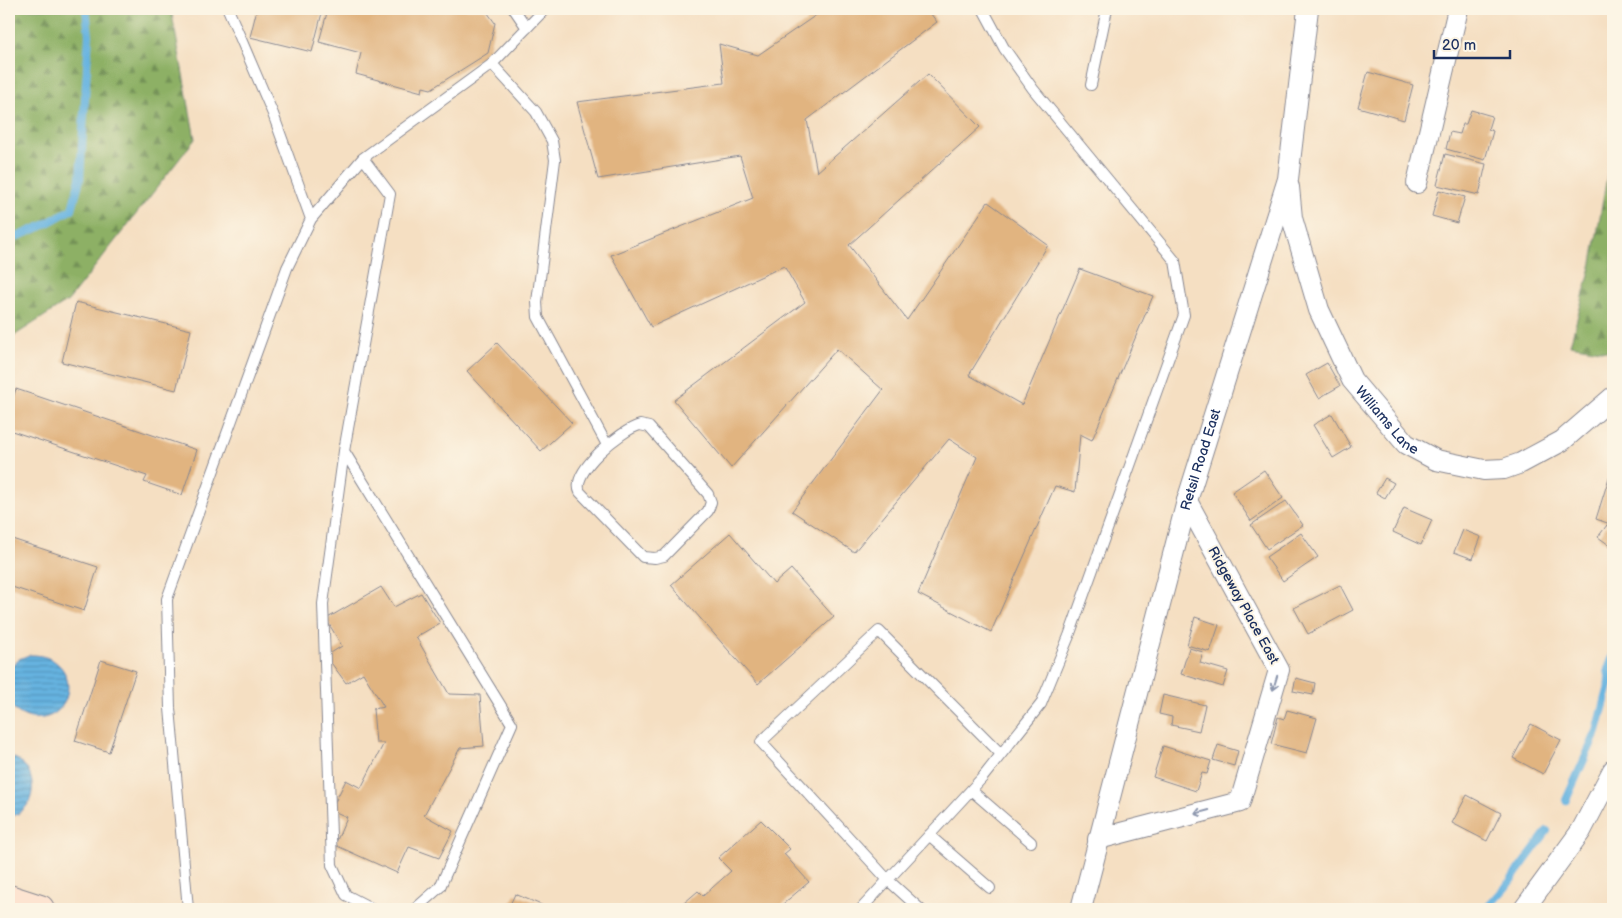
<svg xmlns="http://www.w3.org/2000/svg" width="1622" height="918" font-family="'Balsamiq Sans',sans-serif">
  <defs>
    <pattern id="forest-firs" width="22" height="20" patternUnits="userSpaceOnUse" patternTransform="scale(1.25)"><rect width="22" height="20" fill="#8db065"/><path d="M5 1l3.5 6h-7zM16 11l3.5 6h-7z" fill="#729056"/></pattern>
    <pattern id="water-rules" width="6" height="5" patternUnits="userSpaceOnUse" patternTransform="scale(1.25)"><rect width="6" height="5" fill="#66b3e0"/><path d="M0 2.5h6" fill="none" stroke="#5392b9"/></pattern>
  </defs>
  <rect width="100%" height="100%" fill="#fcf5e5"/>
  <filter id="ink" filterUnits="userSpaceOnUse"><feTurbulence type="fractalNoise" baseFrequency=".02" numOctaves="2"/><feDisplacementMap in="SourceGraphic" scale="10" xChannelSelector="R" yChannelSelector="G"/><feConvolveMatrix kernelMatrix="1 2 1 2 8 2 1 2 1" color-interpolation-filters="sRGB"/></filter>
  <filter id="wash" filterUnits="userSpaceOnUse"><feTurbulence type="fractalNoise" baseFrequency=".0096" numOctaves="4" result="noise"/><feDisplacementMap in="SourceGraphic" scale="20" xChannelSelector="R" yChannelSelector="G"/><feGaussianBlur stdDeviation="1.12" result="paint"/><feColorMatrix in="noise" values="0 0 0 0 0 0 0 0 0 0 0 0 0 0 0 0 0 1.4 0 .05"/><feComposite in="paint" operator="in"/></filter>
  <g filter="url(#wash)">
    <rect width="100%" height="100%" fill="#f5dfc2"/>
    <path fill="url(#forest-firs)" stroke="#547062" d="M9 9H171L195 139 68 301 9 339Z
      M1613 142V352L1570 345 1592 263Z"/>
    <path fill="url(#water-rules)" stroke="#40719f" d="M29 655C84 653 77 725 31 718 21 716 14 710 9 703V670L19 659Z
      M9 756C39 764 41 810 9 817Z"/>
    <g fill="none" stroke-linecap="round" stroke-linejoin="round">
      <path stroke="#66b3e0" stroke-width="8" d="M9 240 42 226 72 209 80 179 89 35 86 9
        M1566 800 1597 731 1610 682 1608 669 1613 655
        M1486 909 1506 887 1547 831"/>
    </g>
    <g id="blocks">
      <path fill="#e1b480" d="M257 9H323L312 52 250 37Z
        M328 9H485L495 23 488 53 431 89 423 87 422 92 356 74 361 53 319 42Z
        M825 9H927L937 22 807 120 817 172 928 74 980 127 849 245 907 320 988 202 1048 245 969 375 1022 405 1080 269 1153 296 1092 440 1080 434 1075 492 1055 486 991 632 918 594 977 457 949 439 854 552 792 511 883 390 837 349 731 468 674 400 805 302 784 266 651 327 611 255 753 198 740 156 598 179 577 102 724 83 719 44 758 55Z
        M1368 72 1413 85 1404 120 1358 107Z
        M1471 110 1492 116 1488 129 1493 131 1485 160 1446 149 1450 132 1460 134 1463 124H1466Z
        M1445 154 1486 164 1479 195 1437 185Z
        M1439 190 1465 197 1457 223 1432 216Z
        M76 302 191 330 176 390 62 362Z
        M497 343 572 423 541 451 467 371Z
        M1327 363 1340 386 1319 398 1306 375Z
        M16 389 197 450 182 495 144 482 147 476 9 430V410Z
        M1332 414 1351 447 1333 458 1313 425Z
        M1613 465V525L1596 519Z
        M1264 470 1283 498 1251 521 1232 492Z
        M1385 478 1394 483 1385 498 1376 493Z
        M1286 501 1303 525 1267 549 1251 525Z
        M1404 508 1432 520 1421 545 1393 532Z
        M1607 525 1613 530 1612 547 1598 537Z
        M1463 530 1481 537 1473 559 1454 552Z
        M730 533 774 584 791 569 834 617 758 684 671 585Z
        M1301 533 1318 557 1283 581 1266 557Z
        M9 538 98 567 84 611 9 586Z
        M1340 585 1353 610 1308 634 1294 608Z
        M381 587 394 607 421 593 440 623 416 637 449 694 480 695 484 746 460 748 424 815 453 831 439 858 409 847 397 873 335 845 347 817 331 810 346 780 361 788 384 743H376L373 709 384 707 363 673 346 683 326 656 342 646 326 619Z
        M1195 617 1219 625 1210 652 1187 645Z
        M1189 648 1203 652 1200 663 1228 671 1223 687 1181 674Z
        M101 660 136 671 109 752 75 741Z
        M1296 678 1315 683 1313 695 1293 691Z
        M1163 695 1205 705 1199 731 1171 725 1172 717 1159 714Z
        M1287 710 1317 718 1307 753 1271 744 1278 717 1284 719Z
        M1531 724 1561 740 1543 774 1513 758Z
        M1218 745 1238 751 1234 766 1213 760Z
        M1163 746 1211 761 1207 774 1202 773 1196 791 1153 777Z
        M1467 795 1501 813 1487 841 1452 823Z
        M761 820 790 849 784 854 809 882 777 909H677L698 891 703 896 731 871 718 858Z
        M515 894 551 909H508Z"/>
    </g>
  </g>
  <g filter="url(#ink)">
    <use href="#blocks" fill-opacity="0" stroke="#888790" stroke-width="1"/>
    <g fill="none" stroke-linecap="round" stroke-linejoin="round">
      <g stroke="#888790" stroke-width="12">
        <path id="lane" d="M228 9 273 114 311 219
          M514 9 527 28
          M492 64 536 112 552 141 555 160 537 302 538 317 607 445
          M1091 85 1107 9
          M363 158 390 194 344 451 323 604 332 865 346 895 373 909
          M640 425 649 427 708 494 711 502 708 511 664 556 655 558 643 557 580 492C570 472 621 430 640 425Z
          M344 451 512 724 440 887 415 909
          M971 790 1031 842
          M929 835 990 888
          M188 909 170 708 167 599 287 268 311 219 363 158 492 64 545 9
          M861 909 983 777 1041 704 1069 636 1184 315 1175 261 1033 89 1004 48 983 9
          M920 909 888 880 761 742 879 631 1001 754"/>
      </g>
      <g stroke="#888790" stroke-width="22">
        <g id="street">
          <path d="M1417 183 1458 9"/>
          <path id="s1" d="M1289 187 1292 218 1319 310 1352 380 1406 444 1436 460 1484 470 1504 469 1521 463 1562 441 1613 397"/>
          <path d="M1098 839 1240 802 1279 670 1187 501"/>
          <path id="s2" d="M1081 909 1187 501 1288 179 1308 9"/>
          <path d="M1524 909 1581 831 1613 770"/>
        </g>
      </g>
      <g stroke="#888790" stroke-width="30">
        <path id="secondary" d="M9 899 40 909"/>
      </g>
      <use href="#lane" stroke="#fff" stroke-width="10"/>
      <use href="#street" stroke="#fff" stroke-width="20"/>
      <use href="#secondary" stroke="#fde4d1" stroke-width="28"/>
    </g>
    <defs><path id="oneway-shaft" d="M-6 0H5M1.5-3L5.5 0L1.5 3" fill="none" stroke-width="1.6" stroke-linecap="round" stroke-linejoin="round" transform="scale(1.25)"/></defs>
    <g stroke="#8d97ae">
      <use href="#oneway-shaft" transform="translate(1275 683) rotate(107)"/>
      <use href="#oneway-shaft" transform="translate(1202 812) rotate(165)"/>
    </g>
  </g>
  <g text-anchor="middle" stroke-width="4" stroke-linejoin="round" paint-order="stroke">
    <g font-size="14" fill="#1b2f5e" stroke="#fcf5e5">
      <text dy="5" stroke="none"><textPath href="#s1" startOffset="258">Williams Lane</textPath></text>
      <text dy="5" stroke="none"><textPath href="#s2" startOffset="465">Retsil Road East</textPath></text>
      <text transform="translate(1244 605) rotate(61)" y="5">Ridgeway Place East</text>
    </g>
  </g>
  <rect width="1622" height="918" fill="none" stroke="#fcf5e5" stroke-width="30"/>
  <path d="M1434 50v8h76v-8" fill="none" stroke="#1b2f5e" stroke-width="2.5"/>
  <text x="1442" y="50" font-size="15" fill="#1b2f5e" stroke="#fcf5e5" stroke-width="4" paint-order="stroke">20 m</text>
</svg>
